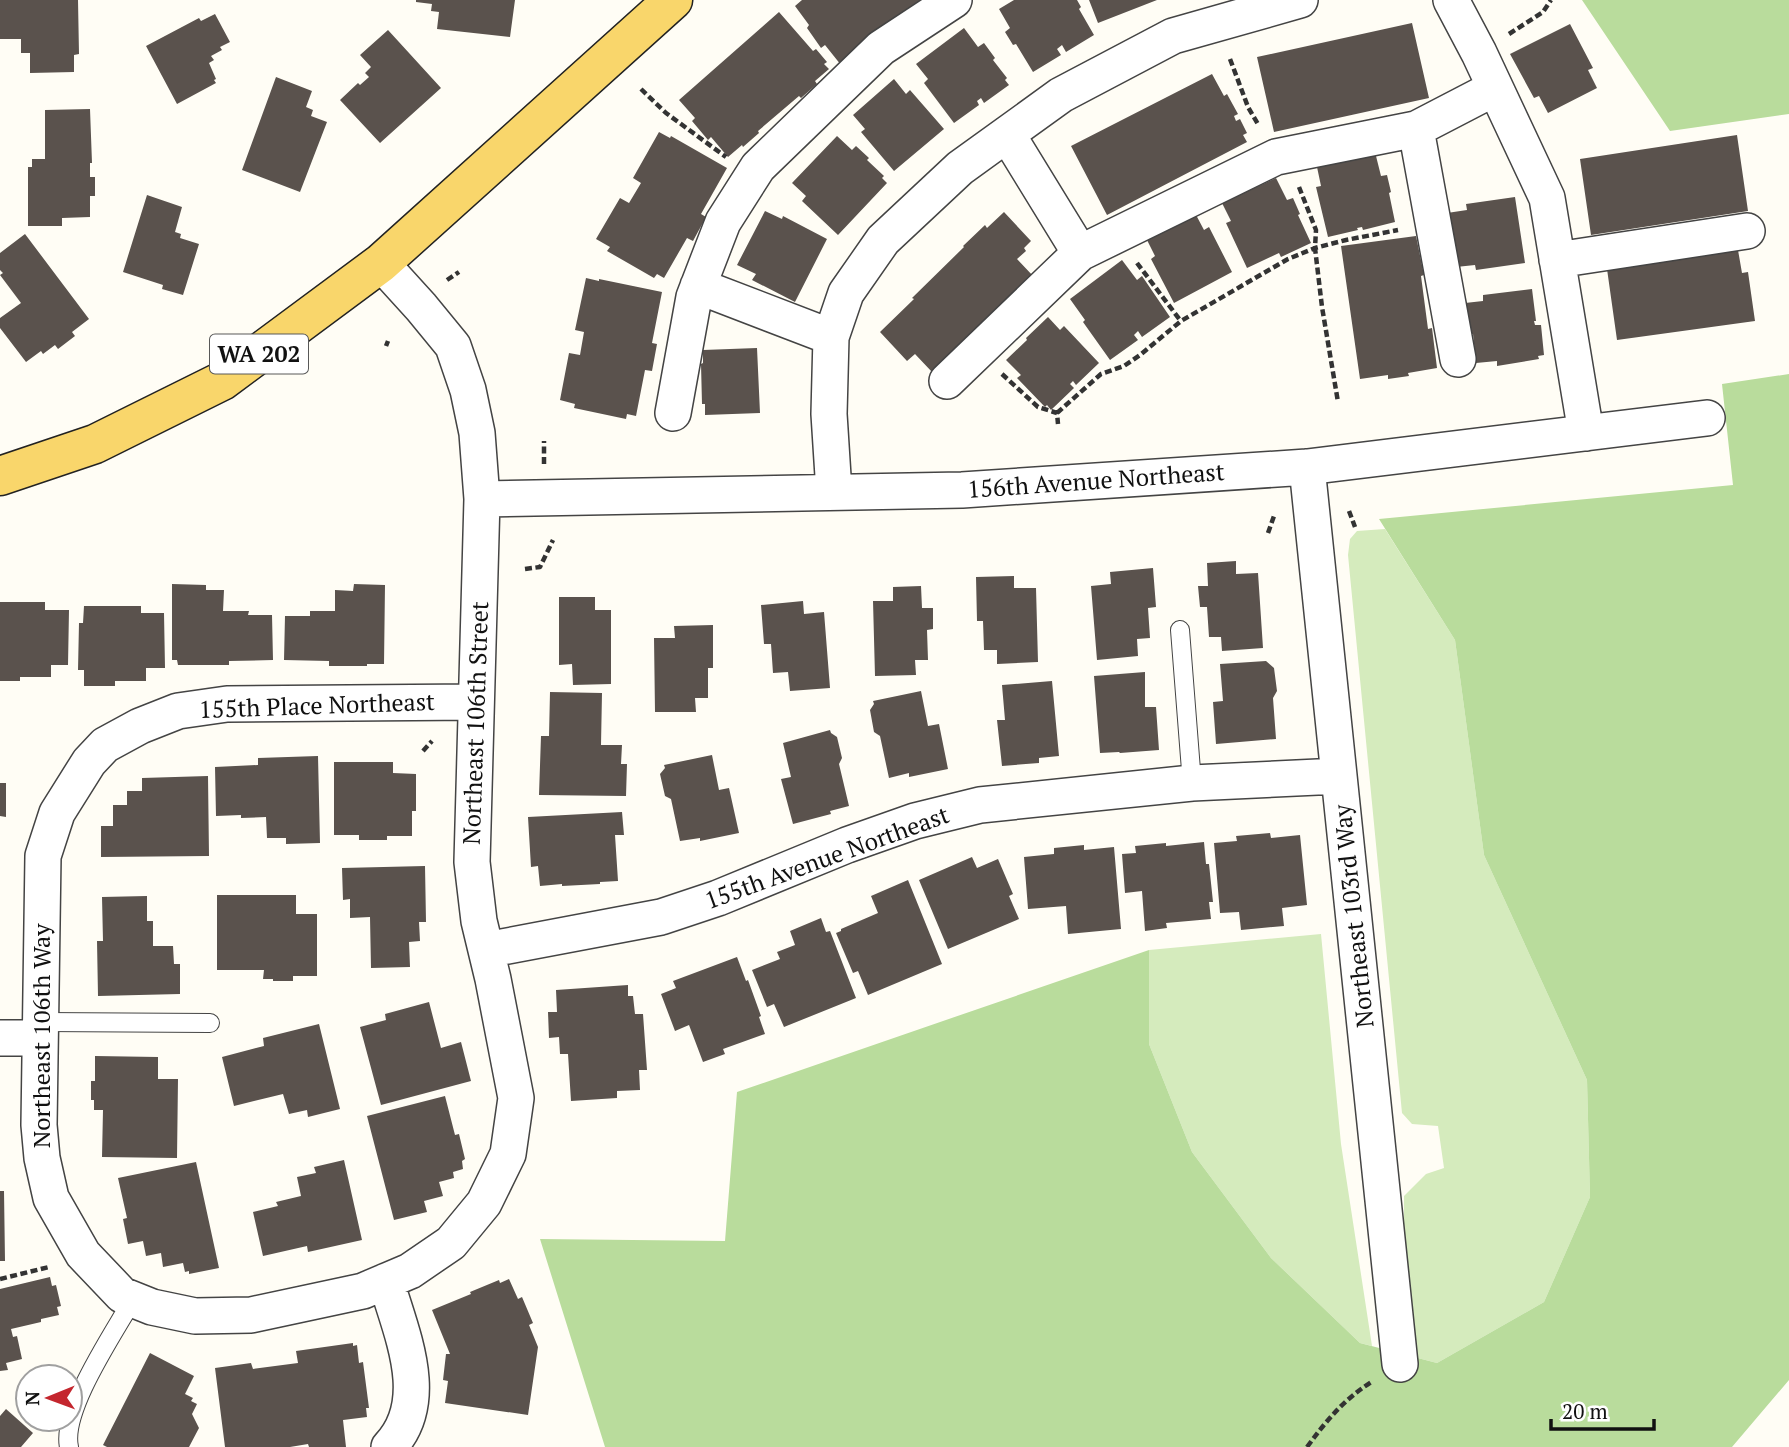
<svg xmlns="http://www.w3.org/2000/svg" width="1789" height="1447" font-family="'PT Serif',serif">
  <rect width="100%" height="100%" fill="#fffdf5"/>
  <path fill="#d5ebbd" d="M1385 529 1455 640 1484 855 1587 1080 1590 1197 1544 1302 1437 1363 1414 1357 1404 1225V1196L1426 1174 1444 1168 1438 1126 1412 1124 1402 1113 1348 555 1350 539 1357 531Z
    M1321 934 1341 1144 1372 1346 1360 1343 1271 1258 1192 1152 1149 1044V950Z"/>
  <path fill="#b9dc9c" d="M1582 0H1789V114L1670 131Z
    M1789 374V1380L1732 1447H605L540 1239 725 1241 737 1092 1149 950V1044L1192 1152 1271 1258 1360 1343 1437 1363 1544 1302 1590 1197 1587 1080 1484 855 1455 640 1379 519 1733 485 1722 384Z"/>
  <path fill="#5a524d" d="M0 0H78L79 54 74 55V72L30 73V53H21V39H0Z
    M416 0H515L510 37 437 29 439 12 431 11 432 4 416 2Z
    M802 0H931L841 65 825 45 821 48 807 28 809 25 795 6Z
    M1014 0H1077L1081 7 1079 9 1094 35 1066 52 1062 45 1057 49 1061 55 1033 72 1016 44 1013 45 1005 32 1010 28 999 9Z
    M1089 0H1157L1098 23Z
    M779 12 813 51 816 49 827 62 824 64 829 69 815 81 817 84 801 98 799 96 758 131 759 133 743 147 742 145 728 157 711 137 708 140 692 121 695 118 679 100Z
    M215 14 230 42 220 47 222 50 211 56 214 60 209 63 216 79 214 80 216 83 177 104 146 46 199 18 201 21Z
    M1412 23 1429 98 1274 132 1257 57Z
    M1570 24 1593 68 1588 70 1597 88 1548 113 1539 96 1534 98 1510 54Z
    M964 28 978 47 984 43 995 58 993 60 1007 78 1005 80 1009 85 984 103 981 98 977 101 979 105 954 123 924 83 928 79 916 64Z
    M388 30 441 88 380 143 340 100 358 83 360 85 369 77 365 73 371 67 360 55Z
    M1212 74 1224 96 1227 94 1238 114 1234 116 1236 121 1240 119 1247 133 1243 135 1247 142 1107 215 1071 146Z
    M276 77 312 91 306 107 313 110 311 116 327 122 300 192 242 170Z
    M894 79 906 94 910 90 944 129 894 171 861 132 865 129 853 115Z
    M90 109 92 163H90V177H95V196H90V217L62 218V226H28V167H32V159H45V110Z
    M659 132 670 138 671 136 727 168 701 214 706 217 693 241 687 238 664 278 657 274 654 278 607 251 610 247 596 239 620 198 629 203 641 183 633 178Z
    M1737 135 1748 211 1591 235 1580 159Z
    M837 136 852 150 856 146 869 158 867 160 884 176 882 178 887 183 838 235 802 201 806 196 792 183Z
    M1375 152 1381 176 1387 175 1391 192 1389 193 1395 222 1363 230 1362 227 1357 228 1358 230 1328 237 1316 187 1321 186 1317 167Z
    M1276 178 1287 200 1293 198 1300 214 1298 215 1311 243 1281 257 1279 253 1247 268 1226 223 1231 221 1222 203Z
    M147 195 182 207 175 232 181 234 180 238 199 244 183 295 162 289 163 285 123 272Z
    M1515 197 1525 263 1476 270 1475 265 1456 267 1447 213 1467 210 1466 204Z
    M765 211 782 219 783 216 827 239 795 302 752 280 756 274 737 265Z
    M1004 212 1031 241 1024 248 1026 251 1017 259 1034 277 1013 294 932 372 915 354 907 361 880 332 914 299 912 298 964 247 963 246 985 225 987 228Z
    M1195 213 1204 230 1209 227 1232 272 1174 303 1151 259 1155 256 1146 238Z
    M25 234 89 319 72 332 75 336 58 349 55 345 43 354 41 351 26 362 0 328V318L21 303 0 275 3 273 0 270V253Z
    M1416 236 1424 275 1421 276 1428 329 1432 328 1437 368 1408 373 1409 376 1388 379V375L1360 379 1341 246Z
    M1738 250 1742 273 1748 272 1755 321 1617 340 1607 269Z
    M1122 260 1137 280 1142 276 1170 317 1142 337 1138 331 1134 335 1138 340 1110 360 1083 322 1085 320 1070 299Z
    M586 278 599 281V279L662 292 652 343 657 344 652 371 645 370 636 416 627 414 626 419 574 408 575 404 560 400 569 353 580 355 584 332 575 330Z
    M1532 289 1536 321H1534L1535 325H1541L1544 355 1538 356 1539 359 1497 366V361L1476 363 1473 334 1468 335 1465 303 1483 301V295Z
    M1048 317 1060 330 1064 326 1099 363 1076 385 1073 381 1070 384 1074 388 1051 410 1047 405 1045 407 1017 378 1021 375 1006 360 1027 340 1026 338Z
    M757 348 760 413 705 415V404H702L701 364 703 363V350Z
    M1236 561V574L1258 573 1263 648 1222 651 1221 637H1209L1207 607H1200L1198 586H1208L1207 563Z
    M1153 568 1156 607 1148 608 1150 638 1137 639 1138 656 1097 660 1091 586 1111 584 1110 572Z
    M1014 576V588H1036L1038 662 997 664V650H984L983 621H977L976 577Z
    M172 584 206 585V590H224L223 611H249L248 615H272L273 660 229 661V665H178L177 660H172Z
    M354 584 385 585 384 664H367V666H329V661L284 660 285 616H310V611H335V590L353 591Z
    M921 586 922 608H933V629L927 630 928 660H915L916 675 875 676 873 601H893V587Z
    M559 597H595V610H611V684L573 685 572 664 559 665Z
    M803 601 804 614 824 612 830 688 790 691 788 672 773 673 771 644H764L761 605Z
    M0 602H45V610H69L68 665H51V677H20V681H0Z
    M84 606H141V613H164L165 668H146V681H115V686H84V670H78L79 623H83Z
    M713 625V668H708V698H695L696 712H655L654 638H675L674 626Z
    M1266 661 1274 668 1277 691 1273 698 1276 739 1216 744 1213 702 1223 701 1220 664Z
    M1145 672V707H1156L1159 750 1120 753 1119 752 1100 753 1094 676Z
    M1052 681 1059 756 1039 758V763L1002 766 997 720H1005L1002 685Z
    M921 691 928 726 939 724 948 769 909 777V773L889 778 880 736 874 732 870 710 874 704 873 701Z
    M550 692 602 693 601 745H622L621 764H627L626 796 539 795 541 736H549Z
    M830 730 831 733 837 737 842 758 839 764 849 806 830 811 831 814 793 824 781 779 791 777 783 743Z
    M712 755 719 790 729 788 739 833 700 841V838L680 841 671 799 665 796 660 774 665 768 664 765Z
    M318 756 320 843 286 844V838H267L266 817 241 818V815L216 816 215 767 258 765V758Z
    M334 762H393V773L416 774V811H412V836H387V840H359V835H334Z
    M208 776 209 856 101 857V826H113V805H127V791H142V778Z
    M0 783H6V817L0 816Z
    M622 812 624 835H615L618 881 600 882V884L562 886V884L540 886 538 866 531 867 528 817Z
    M1270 833 1271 838 1300 835 1307 905 1282 908 1284 926 1241 930 1239 912 1220 913 1214 843 1237 841 1236 836Z
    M1204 842 1206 864H1209L1213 902H1209L1211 919 1166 923 1167 928 1145 931 1142 891 1125 893 1122 854 1136 853 1135 846 1166 843V846Z
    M1084 845V850L1114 847 1121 929 1068 934 1066 906 1028 909 1024 857 1054 854V848Z
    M972 857 977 868 998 859 1013 894 1009 896 1019 919 948 949 919 880Z
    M425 866 426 922H419L420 941 409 942 410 967 371 968 370 917 350 918V899L343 900 342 868Z
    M908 880 942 964 868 995 858 971 853 973 836 933 841 931V929L878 913 871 896Z
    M217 895H296V914H317V976H293V981H273V979H263L264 970H217Z
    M147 896V921H153V946H173L174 964H180V994L98 996 97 941H103L102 897Z
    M821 918 826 932 830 931 856 998 784 1027 774 1004 767 1007 752 970 780 959 777 952 795 945 790 931Z
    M737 957 746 981 748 980 761 1016 759 1017 765 1034 723 1049 725 1054 703 1062 689 1025 675 1031 661 994 676 988 673 981Z
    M628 985V996H633L635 1014H643L647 1070H639L640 1090 617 1091V1098L571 1101 568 1054H560L559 1037 549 1038 548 1012H557L556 990Z
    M429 1002 441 1048 461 1042 471 1081 381 1105 360 1027 386 1020 385 1014Z
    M319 1024 340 1109 308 1117 307 1110 289 1114 283 1094 234 1106 222 1057 264 1046 263 1038Z
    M95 1056 158 1057V1079H178L177 1158 102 1157 103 1110H94V1100H91V1081H95Z
    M445 1096 455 1135 459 1134 465 1159 462 1161 463 1169 453 1172 454 1178 439 1182 443 1196 424 1201 427 1212 394 1220 367 1116Z
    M344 1160 362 1240 308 1252 307 1246 263 1256 253 1212 278 1206 276 1202 301 1196 297 1177 316 1173 314 1167Z
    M196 1162 219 1268 189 1274V1271L185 1272 183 1263 163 1267 161 1253 146 1256 143 1241 128 1244 123 1219 127 1218 118 1178Z
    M0 1191H4L5 1261H0Z
    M50 1277 52 1286 56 1285 61 1306 57 1307 59 1315 41 1319V1322L11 1329 13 1337 17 1336 22 1359 6 1363 8 1370 0 1371V1289Z
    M509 1279 518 1299 522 1297 533 1323 529 1325 538 1347 528 1415 445 1403 448 1381 443 1380 446 1354H450L432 1310 471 1294 470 1292 499 1280 500 1283Z
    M353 1343V1346L357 1345 359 1363 363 1362 369 1408H366L367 1417 343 1420 346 1447H309L308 1444 290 1447H225L215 1368 251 1363 253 1369 298 1363 296 1351Z
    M150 1353 194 1376 185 1394 193 1398 191 1401 197 1404 192 1414 199 1428 189 1447H107L103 1445Z
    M6 1409 33 1433 21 1447H0V1416Z"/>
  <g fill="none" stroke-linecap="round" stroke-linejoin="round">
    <g stroke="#444" stroke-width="20">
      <path id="service" d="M1180 630 1192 783
        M41 1022 210 1023
        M69 1447C61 1410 114 1333 133 1299"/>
    </g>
    <g stroke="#444" stroke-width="38">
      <path id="minor" d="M1451 0 1479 53 1547 198 1586 433
        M1007 134 1080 253
        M1557 260 1747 231
        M381 263 421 307 453 346 468 390 477 433 482 499 472 862 479 921 493 979 516 1098 508 1154 484 1203 451 1243 410 1271 363 1291 251 1315 195 1316 152 1307 122 1295 83 1254 51 1198 42 1158 39 1125 43 856 57 813 89 762 105 745 140 726 178 711 227 704 476 702
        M698 286 831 337
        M1458 359 1416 129 1495 88
        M947 381 1080 253 1276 157 1416 129
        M673 413 694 297 723 222 758 167 881 48 954 0
        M1307 467 1400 1364
        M834 492 829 414 831 337 846 293 883 240 960 168 1061 95 1173 36 1300 0
        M482 499 962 490 1307 467 1707 418
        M486 950 661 917 718 898 847 845 915 821 980 805 1192 783 1339 776
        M0 1038H40
        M386 1281C401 1333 433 1401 389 1447"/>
    </g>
    <g stroke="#222" stroke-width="41">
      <path id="primary" d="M0 476 95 444 222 381 381 263 673 0"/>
    </g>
    <path stroke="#333" stroke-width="4.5" stroke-dasharray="7 3.5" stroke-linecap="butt" d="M1509 34 1543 12 1551 0
      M1230 59 1248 107 1259 126
      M641 89 666 113 726 157
      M1299 187 1316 230 1315 248 1322 307 1338 402
      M1137 263 1180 320
      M447 280 459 272
      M386 346 388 341
      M1002 374 1038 407 1057 413 1058 424
      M1057 413 1101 374 1124 366 1140 355 1181 321 1288 259 1315 248 1346 240 1398 230
      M544 464V441
      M1349 511 1355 527
      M1268 533 1274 516
      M525 569 540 567 553 540
      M423 751 432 741
      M0 1279 49 1267
      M1307 1447C1327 1420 1344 1399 1373 1381"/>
    <use href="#service" stroke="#fff" stroke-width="18"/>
    <use href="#minor" stroke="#fff" stroke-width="35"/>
    <use href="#primary" stroke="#f9d66b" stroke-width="38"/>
  </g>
  <g text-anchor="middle" stroke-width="7" stroke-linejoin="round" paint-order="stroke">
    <rect fill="#fff" stroke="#585858" stroke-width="2" x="210" y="334.5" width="98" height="39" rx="5"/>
    <g font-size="23" font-weight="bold" fill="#111">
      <text x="259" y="362">WA 202</text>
    </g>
    <g font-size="24" fill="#111" stroke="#fff">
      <text transform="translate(1096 481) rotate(-4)" y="8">156th Avenue Northeast</text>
      <text transform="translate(317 706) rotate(-2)" y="8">155th Place Northeast</text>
      <text transform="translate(476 723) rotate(-88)" y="8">Northeast 106th Street</text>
      <text transform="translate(827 858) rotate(-20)" y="8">155th Avenue Northeast</text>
      <text transform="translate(1354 916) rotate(-96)" y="8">Northeast 103rd Way</text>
      <text transform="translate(42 1036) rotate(-90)" y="8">Northeast 106th Way</text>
    </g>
  </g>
  <g transform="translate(49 1398) rotate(269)"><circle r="33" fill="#ffffff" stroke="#a0a0a0" stroke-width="2"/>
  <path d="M0-5L12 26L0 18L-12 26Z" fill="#c4262e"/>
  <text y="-10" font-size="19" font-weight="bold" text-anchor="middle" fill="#111111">N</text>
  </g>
  <path d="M1551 1419v10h103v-10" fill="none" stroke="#111111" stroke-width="3.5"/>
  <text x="1562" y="1419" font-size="21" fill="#111111" stroke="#ffffff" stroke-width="5" paint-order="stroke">20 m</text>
</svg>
